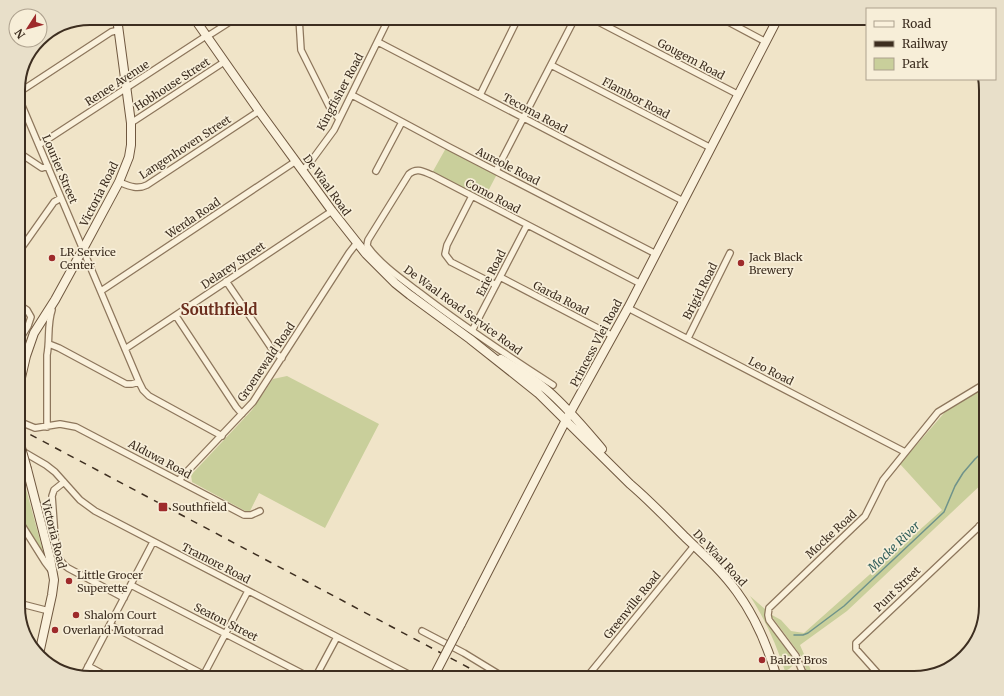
<svg xmlns="http://www.w3.org/2000/svg" width="1004" height="696" font-family="Merriweather,serif">
  <rect width="100%" height="100%" fill="#f0e4c8"/>
  <path fill="#c9cf9b" d="M446 148 497 174 484 199 432 173Z
    M287 376 379 424 325 528 259 493 249 513 192 482 191 475 252 410 273 379Z
    M986 387V480L847 611 800 645 810 668 813 678H809L802 657 772 617V615L781 620 791 631 804 633 942 510 900 464 945 412Z
    M18 460 43 551H42L39 549 18 514Z
    M750 596 765 609 767 621 794 658V664L789 669 785 671C776 644 765 619 750 596Z"/>
  <g fill="none" stroke-linecap="round" stroke-linejoin="round">
    <path stroke="#6f938a" stroke-width="1.5" d="M794 635H803L808 633 844 606 944 512 955 486 963 473 975 459 986 449"/>
    <g stroke="#8d765c" stroke-width="8">
      <path id="street" d="M299 18 301 50 330 108 339 119
        M591 18 739 95
        M721 18 766 42
        M378 42 683 201
        M551 65 711 148
        M18 93 111 32 119 30
        M352 95 449 147 656 254
        M480 95 518 18
        M18 96 139 382
        M131 123 224 62
        M39 145 206 36 211 34 236 18
        M18 152 42 168 48 166
        M302 170 309 164 334 130 389 18
        M376 171 402 122
        M496 171 575 18
        M119 182C129 186 137 190 147 185L259 111
        M472 196 447 245 445 254 451 262 496 285
        M18 253 54 202 61 198
        M500 277 613 336
        M226 281 274 352 282 358
        M101 291 296 161
        M18 304 27 310 31 317 28 326 18 342
        M628 308 905 452
        M176 316 236 407 242 414
        M472 331 527 225
        M688 338 730 253
        M49 344 59 348 126 384H132L139 382 143 390 149 396 222 436
        M125 349 332 211
        M553 385C508 356 463 326 420 293 403 280 381 265 368 247L367 245 368 240 409 174C417 167 424 172 432 175L641 284
        M18 421 35 428 60 424 76 427 244 515H251L260 511
        M47 427V355C50 340 47 325 52 310
        M22 451 46 465 55 472 80 500 95 511 416 678
        M179 480 253 402 349 253 356 244
        M64 482 54 490 52 496 56 550C58 558 62 564 68 568L124 598
        M18 519 45 562 51 570
        M979 526 986 533
        M131 585 311 678
        M18 603 49 611
        M110 625 210 678
        M422 631 464 653 505 678
        M88 666 110 678
        M83 676 153 542
        M202 678 248 591
        M315 678 337 637
        M586 678 694 546
        M786 678 804 673
        M805 678 796 656 769 620 768 615 769 608 865 516 883 480 938 412 986 383
        M866 678 874 670
        M882 678 856 649V643L986 520"/>
    </g>
    <g stroke="#6f573f" stroke-width="10">
      <path id="secondary" d="M194 18 259 111 332 211 366 254 395 283 410 295 470 339 538 393 630 484C649 500 667 519 685 537 703 554 723 572 737 592 756 618 768 647 777 678
        M501 359C517 368 533 378 547 390 568 408 585 429 602 449
        M18 400 20 382 26 356 34 333 55 300 83 249 119 182 129 157 131 145V123L117 18
        M27 469 50 558 54 580 52 595 39 654
        M461 624 566 420 628 308 778 18"/>
    </g>
    <use href="#street" stroke="#faf1dc" stroke-width="5.5"/>
    <use href="#secondary" stroke="#faf1dc" stroke-width="8"/>
    <path stroke="#3d2e20" stroke-width="1.5" stroke-dasharray="7 7" stroke-linecap="butt" d="M18 428 488 678"/>
    <g stroke="#6f573f" stroke-width="10" stroke-linecap="butt">
      <path id="secondary-bridge" d="M18 420 20 444 27 469
        M433 678 461 624"/>
    </g>
    <use href="#secondary-bridge" stroke="#faf1dc" stroke-width="8"/>
  </g>
  <g fill="#9e2a2b" stroke="#f7eed8" stroke-width="1.5">
    <circle cx="52" cy="258" r="4"/>
    <circle cx="741" cy="263" r="4"/>
    <rect x="158" y="502" width="10" height="10" rx="2"/>
    <circle cx="69" cy="581" r="4"/>
    <circle cx="76" cy="615" r="4"/>
    <circle cx="55" cy="630" r="4"/>
    <circle cx="762" cy="660" r="4"/>
  </g>
  <g text-anchor="middle" stroke-width="3.5" stroke-linejoin="round" paint-order="stroke">
    <g font-size="11" fill="#3d2e20" stroke="#f7eed8">
      <text transform="translate(691 59) rotate(28)" y="4">Gougem Road</text>
      <text transform="translate(117 83) rotate(-33)" y="4">Renee Avenue</text>
      <text transform="translate(172 84) rotate(-33)" y="4">Hobhouse Street</text>
      <text transform="translate(340 92) rotate(-62)" y="4">Kingfisher Road</text>
      <text transform="translate(636 98) rotate(28)" y="4">Flambor Road</text>
      <text transform="translate(535 113) rotate(28)" y="4">Tecoma Road</text>
      <text transform="translate(185 147) rotate(-33)" y="4">Langenhoven Street</text>
      <text transform="translate(508 166) rotate(27)" y="4">Aureole Road</text>
      <text transform="translate(60 169) rotate(67)" y="4">Lourier Street</text>
      <text transform="translate(327 185) rotate(54)" y="4">De Waal Road</text>
      <text transform="translate(99 194) rotate(-63)" y="4">Victoria Road</text>
      <text transform="translate(493 196) rotate(28)" y="4">Como Road</text>
      <text transform="translate(193 218) rotate(-34)" y="4">Werda Road</text>
      <text transform="translate(233 265) rotate(-34)" y="4">Delarey Street</text>
      <text transform="translate(491 273) rotate(-63)" y="4">Erie Road</text>
      <text transform="translate(700 291) rotate(-63)" y="4">Brigid Road</text>
      <text transform="translate(561 298) rotate(27)" y="4">Garda Road</text>
      <text transform="translate(463 310) rotate(36)" y="4">De Waal Road Service Road</text>
      <text transform="translate(596 343) rotate(-62)" y="4">Princess Vlei Road</text>
      <text transform="translate(266 362) rotate(-56)" y="4">Groenewald Road</text>
      <text transform="translate(771 371) rotate(27)" y="4">Leo Road</text>
      <text transform="translate(160 459) rotate(28)" y="4">Alduwa Road</text>
      <text transform="translate(54 534) rotate(76)" y="4">Victoria Road</text>
      <text transform="translate(831 534) rotate(-43)" y="4">Mocke Road</text>
      <text transform="translate(720 558) rotate(47)" y="4">De Waal Road</text>
      <text transform="translate(216 563) rotate(27)" y="4">Tramore Road</text>
      <text transform="translate(897 589) rotate(-44)" y="4">Punt Street</text>
      <text transform="translate(632 605) rotate(-51)" y="4">Greenville Road</text>
      <text transform="translate(226 622) rotate(27)" y="4">Seaton Street</text>
    </g>
    <g font-size="11" fill="#3d2e20" stroke="#f7eed8" text-anchor="start">
      <text x="60" y="256">LR Service<tspan x="60" dy="13">Center</tspan></text>
      <text x="749" y="261">Jack Black<tspan x="749" dy="13">Brewery</tspan></text>
      <text x="172" y="511">Southfield</text>
      <text x="77" y="579">Little Grocer<tspan x="77" dy="13">Superette</tspan></text>
      <text x="84" y="619">Shalom Court</text>
      <text x="63" y="634">Overland Motorrad</text>
      <text x="770" y="664">Baker Bros</text>
    </g>
    <g font-size="12" font-style="italic" fill="#2f5d5a" stroke="#f7eed8">
      <text transform="translate(894 547) rotate(-44)" y="4">Mocke River</text>
    </g>
    <g font-size="15" font-weight="bold" fill="#6b2e1e" stroke="#f7eed8">
      <text x="219" y="315">Southfield</text>
    </g>
  </g>
  <path d="M0 0H1004V696H0ZM90 25H914A65 65 0 0 1 979 90V606A65 65 0 0 1 914 671H90A65 65 0 0 1 25 606V90A65 65 0 0 1 90 25Z" fill="#e8dfc9" fill-rule="evenodd"/>
  <path fill="none" stroke="#3d2e20" stroke-width="2" d="M90 25H914A65 65 0 0 1 979 90V606A65 65 0 0 1 914 671H90A65 65 0 0 1 25 606V90A65 65 0 0 1 90 25Z"/>
  <rect x="866" y="8" width="130" height="72" fill="#f7eed8" stroke="#ada18e"/>
  <rect x="874" y="21" width="20" height="6" fill="#faf1dc" stroke="#ada18e"/>
  <text x="902" y="28" font-size="12" fill="#3d2e20">Road</text>
  <rect x="874" y="41" width="20" height="6" fill="#3d2e20" stroke="#ada18e"/>
  <text x="902" y="48" font-size="12" fill="#3d2e20">Railway</text>
  <rect x="874" y="58" width="20" height="12" fill="#c9cf9b" stroke="#ada18e"/>
  <text x="902" y="68" font-size="12" fill="#3d2e20">Park</text>
  <g transform="translate(28 28) rotate(234)"><circle r="19" fill="#f7eed8" stroke="#ada18e"/>
  <path d="M0-3L7 15L0 10L-7 15Z" fill="#9e2a2b"/>
  <text y="-6" font-size="11" font-weight="bold" text-anchor="middle" fill="#3d2e20">N</text>
  </g>
</svg>
